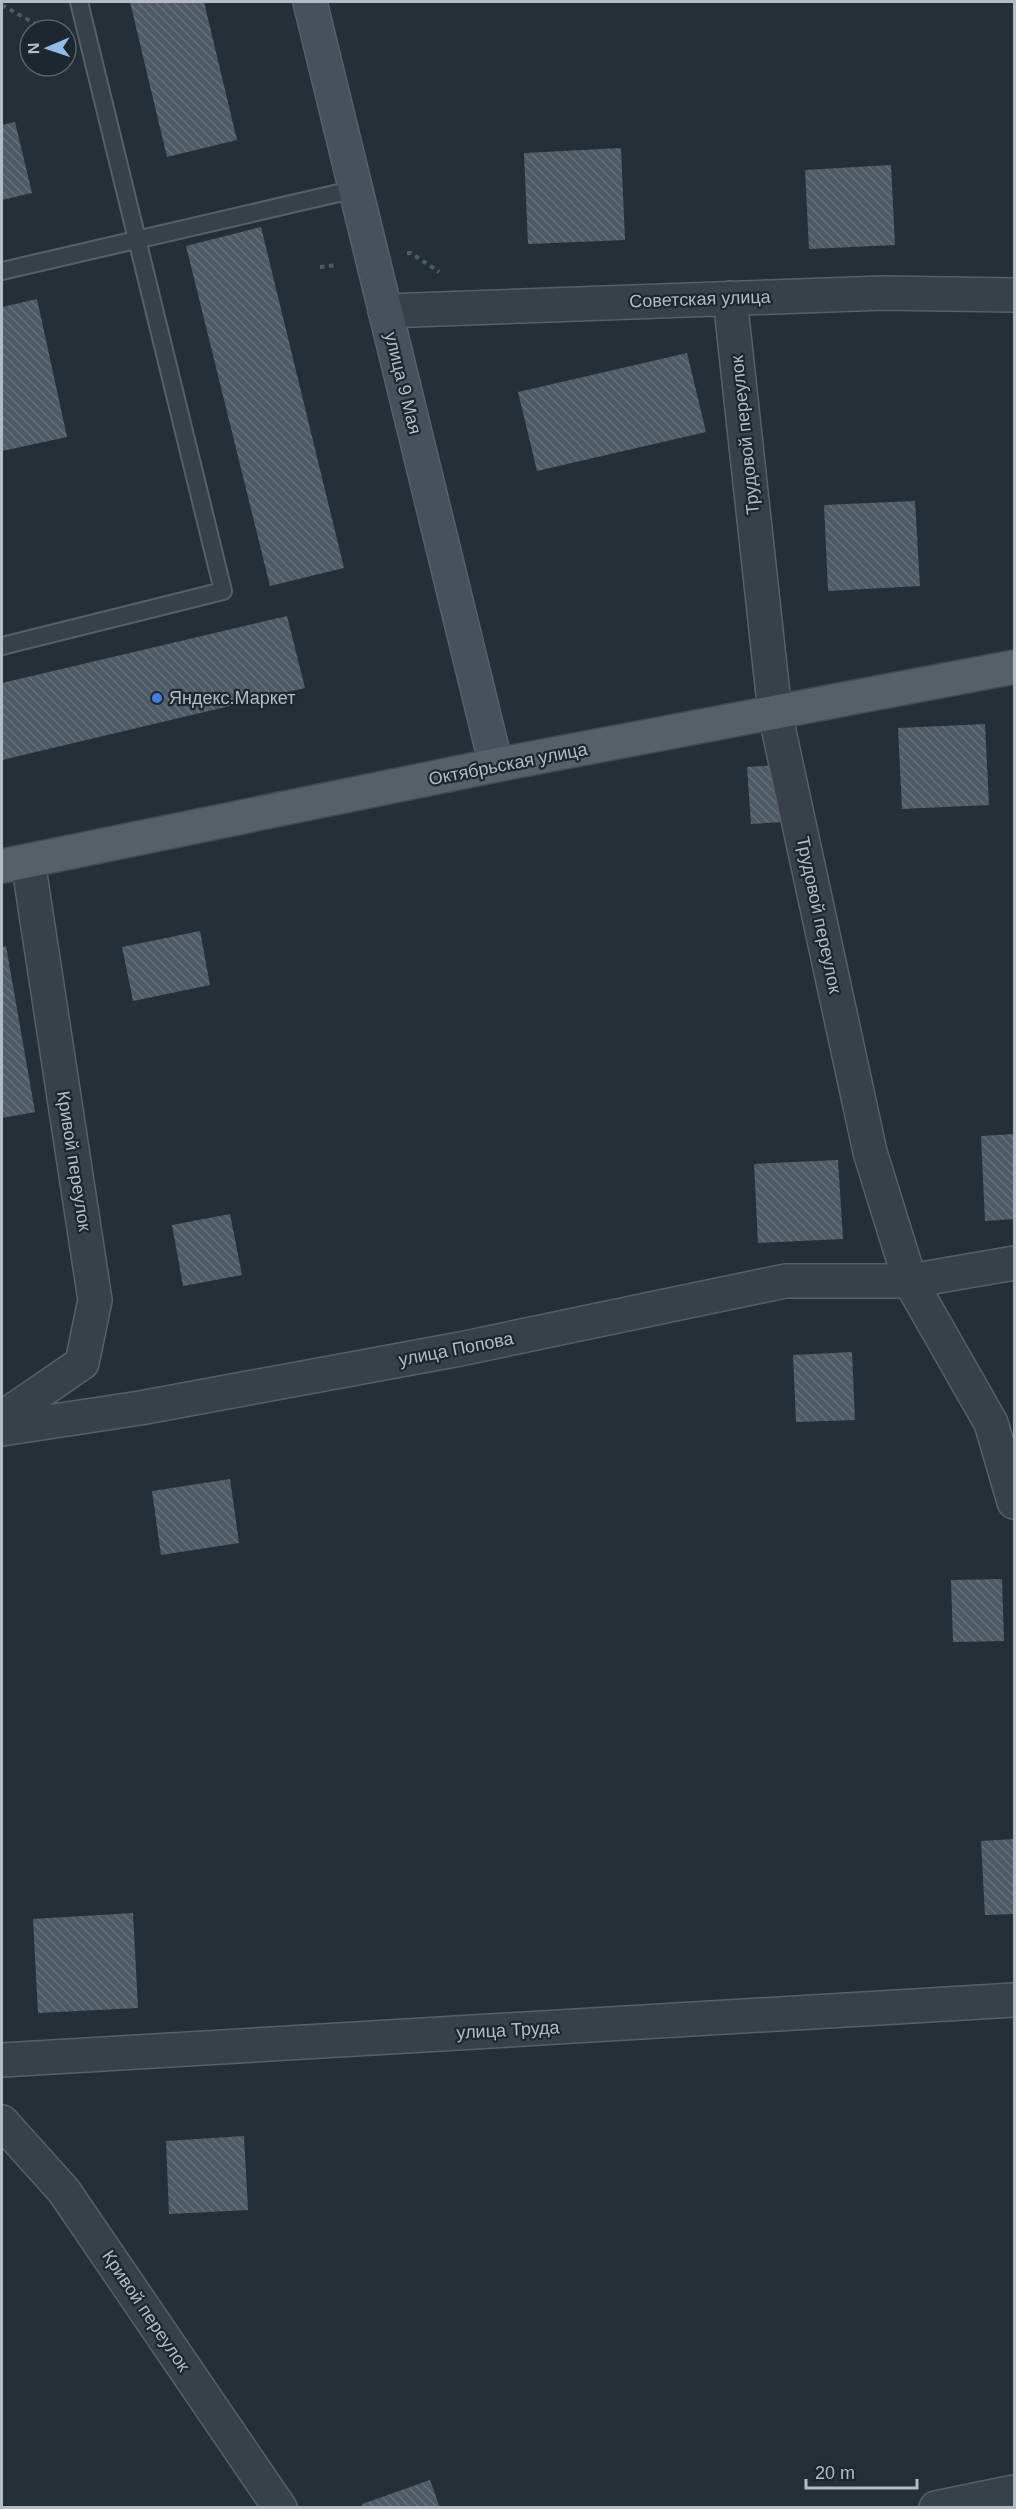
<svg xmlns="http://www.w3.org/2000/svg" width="1016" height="2509" font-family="Arial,sans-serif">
  <defs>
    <pattern id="building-back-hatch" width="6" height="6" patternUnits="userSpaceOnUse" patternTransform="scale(1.5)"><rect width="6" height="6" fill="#4e5a64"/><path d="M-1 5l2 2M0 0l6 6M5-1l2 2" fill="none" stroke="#657079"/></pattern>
  </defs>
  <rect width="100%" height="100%" fill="#252f38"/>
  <path fill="url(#building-back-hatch)" d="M130 2H204L237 140 167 157Z
    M15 122 32 193 2 200V125Z
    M621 148 625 240 528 244 524 153Z
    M891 165 895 245 809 249 805 170Z
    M261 227 344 568 270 586 186 246Z
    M37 299 67 437 2 451V307Z
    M687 353 706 432 537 471 518 392Z
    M915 501 920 586 828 591 824 505Z
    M287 616 305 688 2 760V683Z
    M985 724 989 805 902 809 898 728Z
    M781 765 784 822 751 824 747 767Z
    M200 931 210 985 133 1001 122 947Z
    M6 946 35 1112 2 1118V947Z
    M1014 1134V1219L985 1221 981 1136Z
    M838 1160 843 1239 758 1243 754 1164Z
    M230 1214 242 1275 183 1286 172 1225Z
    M852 1352 855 1420 796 1422 793 1355Z
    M230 1479 239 1543 161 1555 152 1491Z
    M1002 1579 1004 1641 953 1642 951 1580Z
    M1014 1839V1914L985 1915 981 1841Z
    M133 1913 138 2008 38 2013 33 1919Z
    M244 2136 248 2210 169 2214 166 2141Z
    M430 2480 440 2508H363L362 2504Z"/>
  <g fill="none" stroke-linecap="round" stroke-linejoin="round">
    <g stroke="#575f67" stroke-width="20">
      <path id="service" d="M2 271 356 189
        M2 646 223 591 79 2"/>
    </g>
    <g stroke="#575f67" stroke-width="36">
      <path id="minor" d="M730 298 775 713 870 1152 910 1281 991 1423 1014 1502
        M385 311 883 293 1014 295
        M2 1418 82 1363 95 1300 28 861
        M2 1429 140 1408 460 1349 785 1281H910L1014 1263
        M2 2060 1014 2000
        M2 2122 64 2191 280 2508
        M936 2508 1014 2492"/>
    </g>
    <g stroke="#575f67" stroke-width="36">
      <path id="secondary" d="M310 2 496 765"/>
    </g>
    <g stroke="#424a52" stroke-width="36">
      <path id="primary" d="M2 866 496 765 1014 667"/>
    </g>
    <path stroke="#4c5d5e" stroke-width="4" stroke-dasharray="4.5 4.5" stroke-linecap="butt" d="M2 5 46 30
      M407 253H411L439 272
      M320 267 337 265"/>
    <use href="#service" stroke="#384149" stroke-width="16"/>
    <use href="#minor" stroke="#384149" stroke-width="33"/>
    <use href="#secondary" stroke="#47515c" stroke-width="33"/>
    <use href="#primary" stroke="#576069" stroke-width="33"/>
  </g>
  <circle fill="#3f7fe0" stroke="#1e262e" stroke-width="2" cx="157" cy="698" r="6"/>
  <g text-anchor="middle" stroke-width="4.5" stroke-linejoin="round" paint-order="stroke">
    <g font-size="18" fill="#b4bcc5" stroke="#1e262e">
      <text transform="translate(700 299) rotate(-2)" y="6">Советская улица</text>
      <text transform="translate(403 383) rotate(76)" y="6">улица 9 Мая</text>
      <text transform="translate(745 435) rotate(-96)" y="6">Трудовой переулок</text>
      <text transform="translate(508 764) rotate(-11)" y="6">Октябрьская улица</text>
      <text transform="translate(819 915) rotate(78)" y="6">Трудовой переулок</text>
      <text transform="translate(74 1161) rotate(81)" y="6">Кривой переулок</text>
      <text transform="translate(456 1349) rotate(-11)" y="6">улица Попова</text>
      <text transform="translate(508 2030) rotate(-3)" y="6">улица Труда</text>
      <text transform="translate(146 2311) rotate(56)" y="6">Кривой переулок</text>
    </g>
    <g font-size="18" fill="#b4bcc5" stroke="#1e262e" text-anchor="start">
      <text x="169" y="704">Яндекс.Маркет</text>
    </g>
  </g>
  <rect width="1016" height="2509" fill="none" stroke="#b4bcc5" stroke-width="6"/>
  <g transform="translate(48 48) rotate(268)"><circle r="28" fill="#1e262e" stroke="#5a626a" stroke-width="1.5"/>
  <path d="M0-4.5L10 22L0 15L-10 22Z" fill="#92bdeb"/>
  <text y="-9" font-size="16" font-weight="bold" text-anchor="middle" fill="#b4bcc5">N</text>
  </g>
  <path d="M806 2479v9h111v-9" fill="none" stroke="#b4bcc5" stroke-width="3"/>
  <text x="815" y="2479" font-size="18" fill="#b4bcc5" stroke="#1e262e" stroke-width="4.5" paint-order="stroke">20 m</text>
</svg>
